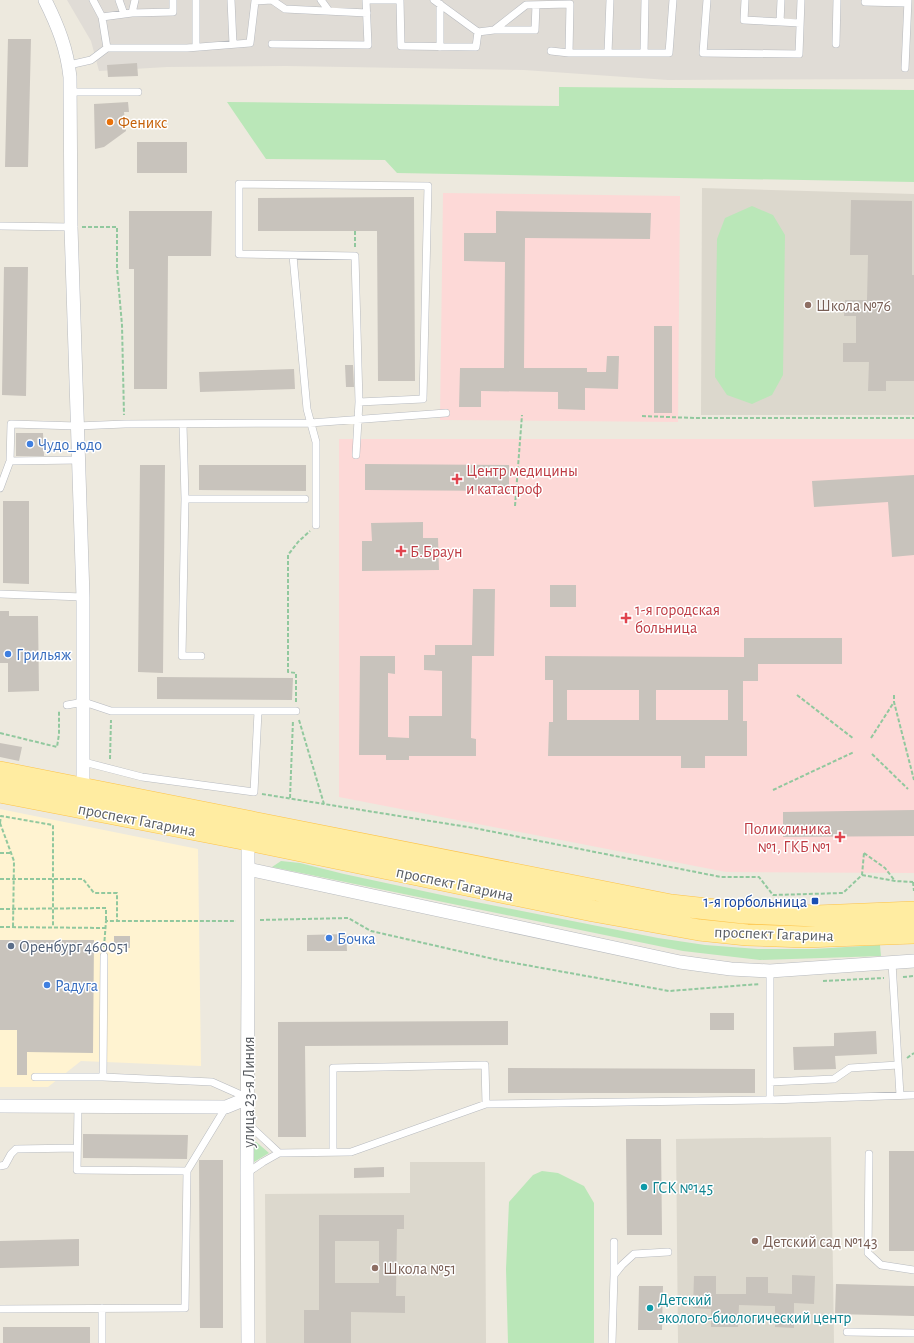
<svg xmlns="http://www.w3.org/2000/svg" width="914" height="1343" font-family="'Alegreya Sans',sans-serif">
  <rect width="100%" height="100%" fill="#ede9de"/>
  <path fill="#fff3d1" d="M0 809 198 849 201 1066 81 1061 48 1087H0Z"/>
  <path fill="#e0dcd6" d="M67 0H914V79L668 80 524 70 286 66 167 67 99 71 91 41Z"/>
  <path fill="#dcd8cd" d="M702 188 914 194V415H701Z
    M831 1137 834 1343H678L676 1139Z
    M410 1162H485L486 1343H266L265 1194 410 1193Z"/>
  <path fill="#fdd9d7" d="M443 193 680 196 678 422 440 420Z
    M339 439H914V873L726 872 339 797Z"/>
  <path fill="#bae7b8" d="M559 87 914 90V182L397 173 385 160 266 159 227 102 559 106Z
    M752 206 773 215 785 235 783 375 772 395 752 404 727 395 715 377 717 239 725 218Z
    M281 861 300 863 344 874 451 897 658 938 705 945 758 949H813L880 945 881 956 760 960 683 951 272 867Z
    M254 1140 269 1153 254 1162Z
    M542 1171 558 1173 584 1186 594 1203V1343H508L506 1269 509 1202 533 1175Z"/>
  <path fill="#c8c3bc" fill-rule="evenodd" d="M8 39H31L28 167H5Z
    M137 63 138 76 108 77 107 65Z
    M128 102 129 112H124L126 131 104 147 95 149 94 104Z
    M137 142H187V173H137Z
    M414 197 415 381H378L377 231H258V198Z
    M851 200 912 201V275H914V381H886V391H868L869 362H843V343H856V316H844L845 300H867L868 255H850Z
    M129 211H212L211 256H168L167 389H134V269H129Z
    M496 211 651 213 650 239 525 238 524 368H587V372H606L607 356H619L618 389 585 388V410L558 409V392L481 391V407H459L460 368H504L505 262 464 261V233H496Z
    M4 267H28L26 396 2 395Z
    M654 326H672V413H654Z
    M345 365H353L354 387H346Z
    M294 369 295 389 200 392 199 372Z
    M16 433H43L44 456H16Z
    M365 464 509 465V491L365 490Z
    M140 465H165L163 673 138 672Z
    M199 465H306V491L199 490Z
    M914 475V555L892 557 888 502 814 507 812 481Z
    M3 501H29V584L3 583Z
    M423 522V538H438L439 570 362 571V541H372L371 523Z
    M550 585H576V607H550Z
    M473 589H495L494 656H472L471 738 476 739V756H409V760H386V755H359L360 656H395V674L388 673V737L409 738V716H442V671L424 670V655H435V645H472Z
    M0 611H9V616H38L39 691 8 692V663H0Z
    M744 638H842V664H758V681H743V721H747V756H705V768H681V756H548L549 722H553V680H545V656L744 657ZM567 690H639V720H567ZM656 690H728V720H656Z
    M157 677 293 678 292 700 157 699Z
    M0 743 22 747 19 761 0 757Z
    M914 810V836L783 837V812Z
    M346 934 347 951H307V935Z
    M114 936H130V948H114Z
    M0 940H94L93 1053 27 1052V1075H17V1030H0Z
    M710 1013H734V1030H710Z
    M508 1021V1045L305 1046 306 1137H278V1022Z
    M876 1031 877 1054 835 1056 836 1069 794 1070 793 1047 834 1046V1033Z
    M508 1068 755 1069V1093H508Z
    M83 1134 188 1135 187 1159 83 1158Z
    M626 1139H661L662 1235H627Z
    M889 1151H914V1251H889Z
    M199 1160H223V1328H200Z
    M384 1167V1177L354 1178V1168Z
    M319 1215H404V1229H397L396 1296H405V1313L351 1312V1343H304V1310H319ZM335 1241H379V1283H335Z
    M79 1239V1266L0 1268V1241Z
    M792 1275 815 1276 814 1304 794 1303V1328L775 1327V1306L739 1305 738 1327H711V1309L693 1308 694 1276H716V1294H746V1277H768V1293L792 1294Z
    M836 1284 914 1286V1316L835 1314Z
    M639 1286H663L662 1330H638Z
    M3 1327H90V1343H3Z"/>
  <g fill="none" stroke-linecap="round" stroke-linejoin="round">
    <g stroke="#b7babf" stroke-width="8">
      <path id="lane" d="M93 0 102 17 107 48
        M119 0 124 14
        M196 0V47
        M231 0 233 44
        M321 0 329 11
        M366 0H400
        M400 0 401 46 476 47 478 32
        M434 0 478 32 494 30 526 5 570 4 569 53H669L673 0
        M707 0 703 53 799 54 801 0
        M745 0 744 20 800 23
        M865 2 907 3
        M132 13 135 0
        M102 17 132 13 173 12V0
        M780 22 781 0
        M494 30H535L536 5
        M272 44 368 45 366 0
        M836 44 837 0
        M440 47V4
        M551 51 569 53
        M608 53 610 0
        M644 53 645 0
        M69 65 91 60 107 48H187L250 43 255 1 272 0 285 9 367 13
        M905 68 908 0
        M70 92H138
        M0 226 71 227
        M293 256 307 409 316 442V525
        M183 424 185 499 182 656H201
        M356 455 359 402 355 256 239 254V184L428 186 423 399 359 402
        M10 461 79 460
        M0 488 10 461 11 424 77 426 125 424 310 423 446 413
        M185 499H305
        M0 594 83 597
        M67 705 84 702 111 711H296
        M84 762 142 777 254 792 258 712
        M892 963 900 1095
        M35 1077H103L212 1082 248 1098
        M103 1077 104 956
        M770 1082 834 1079 850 1068 898 1065
        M770 1100V971
        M486 1104 770 1100 914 1095
        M78 1107 77 1170 187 1171 226 1107
        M248 1124 279 1153 351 1152 486 1104 485 1065 333 1068V1151
        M869 1154 868 1253 881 1265 914 1270
        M0 1166 5 1165 11 1154 16 1149 77 1148
        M247 1173 263 1162 279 1153
        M614 1275V1242
        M0 1309 185 1308 187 1171
        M847 1332 914 1333
        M102 1343V1308
        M612 1343 614 1275 622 1265 634 1254 668 1252"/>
    </g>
    <g stroke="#b7babf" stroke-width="14">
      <path id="street" d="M45 0C58 26 67 49 70 77L71 227 83 597V789
        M248 840V980L247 1173 248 1343
        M248 869 680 962 731 969 770 971 914 961
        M0 1106 226 1107 248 1098"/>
    </g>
    <g stroke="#fec347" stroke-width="22">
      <path id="primary" d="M0 772 671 905 744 913 816 916 914 912
        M0 792 248 840 593 911 699 930 747 935 805 937 914 933"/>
    </g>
    <path stroke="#91c89e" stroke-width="2" stroke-dasharray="4 2" stroke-linecap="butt" d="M82 227H117V268L122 325 124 415
      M355 247V230
      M642 416 694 418H914
      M515 506 522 415
      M797 695 854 739
      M894 695V702L914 780
      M296 702V673L288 672V555L298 542 310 531
      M299 720 324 804 474 828 721 877H759L773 895 843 893 862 875 864 853
      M0 733 57 747 59 734V710
      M871 738 894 702
      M872 754 908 789
      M110 759 111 720
      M773 790 854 752
      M262 794 324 804
      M290 798 293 720
      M0 823 1 816 53 825V927
      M0 823 14 861 13 927
      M0 853H11
      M864 853 885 868 895 881
      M862 875 895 881 913 882
      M0 879H83L94 893H117V921
      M913 882 914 891
      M0 909 106 908V921
      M260 920 348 918 371 931 498 960 669 991 760 984
      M0 927 106 928
      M104 947 106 921H236
      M903 977 914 976
      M823 981 884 978
      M907 1058 914 1053"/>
    <use href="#lane" stroke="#fff" stroke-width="7"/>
    <use href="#street" stroke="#fff" stroke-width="13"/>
    <use href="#primary" stroke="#ffeca1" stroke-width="21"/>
  </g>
  <circle fill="#e8710a" stroke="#fff" stroke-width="1.5" cx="110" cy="122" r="4"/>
  <g fill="#8d6e63" stroke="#fff" stroke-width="1.5">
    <circle cx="808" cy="305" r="4"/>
    <circle cx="755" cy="1241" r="4"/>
    <circle cx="375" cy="1268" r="4"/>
  </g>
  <g fill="#3f7fe0" stroke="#fff" stroke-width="1.5">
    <circle cx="30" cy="444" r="4"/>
    <circle cx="8" cy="654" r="4"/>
    <circle cx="329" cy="938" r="4"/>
    <circle cx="47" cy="985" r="4"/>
  </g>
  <g fill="#e0444e" stroke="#fff" stroke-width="1.5">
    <path d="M455 473h4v4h4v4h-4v4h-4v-4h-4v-4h4z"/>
    <path d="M399 545h4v4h4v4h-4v4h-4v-4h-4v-4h4z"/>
    <path d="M624 612h4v4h4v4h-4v4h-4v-4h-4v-4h4z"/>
    <path d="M838 831h4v4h4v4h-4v4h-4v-4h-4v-4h4z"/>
  </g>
  <rect fill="#1a4fb4" stroke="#fff" stroke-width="1.5" x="811" y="897" width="8" height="8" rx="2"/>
  <circle fill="#5c6f8a" stroke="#fff" stroke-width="1.5" cx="11" cy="946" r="4"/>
  <g fill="#0f9aa8" stroke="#fff" stroke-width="1.5">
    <circle cx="644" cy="1187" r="4"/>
    <circle cx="650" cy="1308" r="4"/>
  </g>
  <g text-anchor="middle" stroke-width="3" stroke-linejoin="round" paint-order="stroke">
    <g font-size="16" fill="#c56008" stroke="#fff" text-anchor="start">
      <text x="118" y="128">Феникс</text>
    </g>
    <g font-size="16" fill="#785e54" stroke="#fff" text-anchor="start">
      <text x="816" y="311">Школа №76</text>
      <text x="763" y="1247">Детский сад №143</text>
      <text x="383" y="1274">Школа №51</text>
    </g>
    <g font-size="16" fill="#366cbe" stroke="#fff" text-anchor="start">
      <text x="38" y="450">Чудо_юдо</text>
      <text x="16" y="660">Грильяж</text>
      <text x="337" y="944">Бочка</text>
      <text x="55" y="991">Радуга</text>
    </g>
    <g font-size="16" fill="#be3a42" stroke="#fff" text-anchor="start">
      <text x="466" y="476">Центр медицины<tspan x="466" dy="18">и катастроф</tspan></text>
      <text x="410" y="557">Б.Браун</text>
      <text x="635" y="615">1-я городская<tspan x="635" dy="18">больница</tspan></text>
      <text x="831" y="834" text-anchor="end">Поликлиника<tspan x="831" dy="18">№1, ГКБ №1</tspan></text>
    </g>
    <g font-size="16" fill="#585c61" stroke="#fff">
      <text transform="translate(137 819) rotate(11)" y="6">проспект Гагарина</text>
      <text transform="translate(455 883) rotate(12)" y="6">проспект Гагарина</text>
      <text transform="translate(774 933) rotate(2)" y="6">проспект Гагарина</text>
      <text transform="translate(248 1092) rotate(-90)" y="6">улица 23-я Линия</text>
    </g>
    <g font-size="16" fill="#164399" stroke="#fff" text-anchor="end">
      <text x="807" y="907">1-я горбольница</text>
    </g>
    <g font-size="16" fill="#4e5e75" stroke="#fff" text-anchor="start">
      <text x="19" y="952">Оренбург 460051</text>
    </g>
    <g font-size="16" fill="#0d838f" stroke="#fff" text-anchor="start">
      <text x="652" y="1193">ГСК №145</text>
      <text x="658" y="1305">Детский<tspan x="658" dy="18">эколого-биологический центр</tspan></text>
    </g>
  </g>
</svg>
